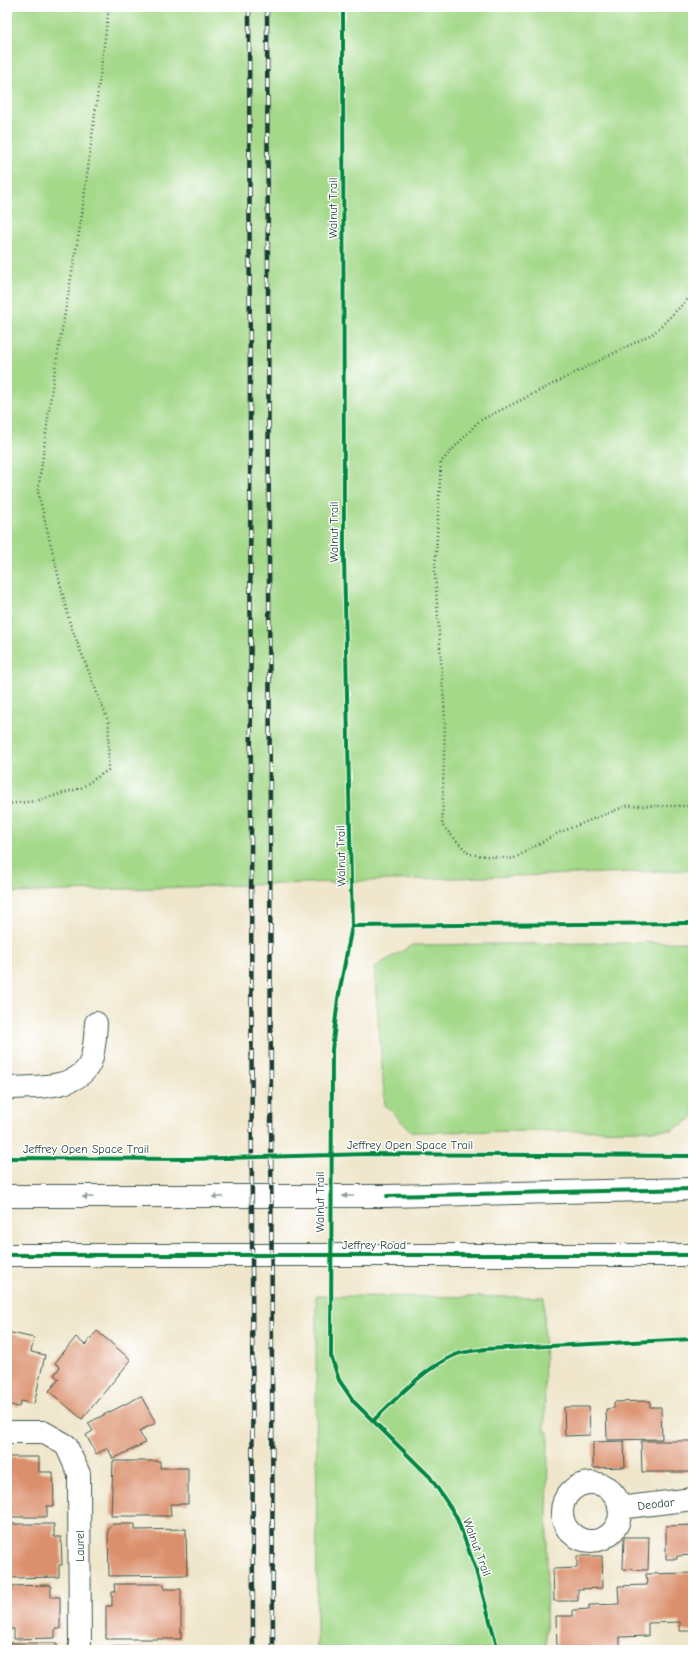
<svg xmlns="http://www.w3.org/2000/svg" width="700" height="1657" font-family="'Comic Neue',sans-serif">
  <rect width="100%" height="100%" fill="#fff"/>
  <filter id="ink" filterUnits="userSpaceOnUse"><feTurbulence type="fractalNoise" baseFrequency=".025" numOctaves="2"/><feDisplacementMap in="SourceGraphic" scale="8" xChannelSelector="R" yChannelSelector="G"/><feConvolveMatrix kernelMatrix="1 2 1 2 8 2 1 2 1" color-interpolation-filters="sRGB"/></filter>
  <filter id="wash" filterUnits="userSpaceOnUse"><feTurbulence type="fractalNoise" baseFrequency=".012" numOctaves="4" result="noise"/><feDisplacementMap in="SourceGraphic" scale="16" xChannelSelector="R" yChannelSelector="G"/><feGaussianBlur stdDeviation="0.9" result="paint"/><feColorMatrix in="noise" values="0 0 0 0 0 0 0 0 0 0 0 0 0 0 0 0 0 1.4 0 .05"/><feComposite in="paint" operator="in"/></filter>
  <g filter="url(#wash)">
    <rect width="100%" height="100%" fill="#efe6cb"/>
    <path fill="#a4d98a" stroke="#628b5f" d="M7 7H693V870L7 893Z
      M693 942V1118L672 1130 412 1132 385 1105 374 967 413 945Z
      M316 1296 544 1297 545 1432H548L546 1650H317Z"/>
    <g id="blocks">
      <path fill="#db906d" d="M97 1331 131 1360 82 1419 49 1391 59 1379 54 1375 60 1367 55 1363 76 1337 85 1345Z
        M7 1332 34 1338 31 1352 45 1355 34 1404 21 1401 19 1407 7 1404Z
        M141 1396 156 1423 139 1431 145 1443 113 1459 108 1448 96 1454 86 1435 93 1431 88 1423Z
        M650 1401V1407H661L662 1439 607 1440 606 1409 614 1408V1402Z
        M564 1407H589L590 1435 565 1436Z
        M624 1441 625 1467 593 1468V1442Z
        M641 1441H691L692 1472H642Z
        M7 1457H39V1472H53L54 1506H47V1517H7Z
        M113 1461H160V1468H188V1504H170L171 1516H111Z
        M7 1524H54V1537H61L62 1565H59V1577L9 1578V1566H7Z
        M112 1524H135V1530L186 1529 187 1575 109 1576 108 1530Z
        M693 1525V1555L677 1556V1559H666V1526Z
        M624 1537H649L648 1570 623 1569Z
        M577 1556H602L603 1588 578 1589V1601H554L553 1569 577 1568Z
        M693 1573V1631H680V1622L648 1623V1636L620 1637V1650H557L556 1616H573V1610L589 1609V1605L619 1604 618 1586 647 1585 646 1574Z
        M114 1584H164V1589H181V1639H106V1606H112V1592H115Z
        M51 1585V1597H60V1629H55V1638L14 1639V1629H7V1586Z
        M7 1643H57V1650H7Z
        M113 1647H160V1650H113Z"/>
    </g>
  </g>
  <g filter="url(#ink)">
    <use href="#blocks" fill-opacity="0" stroke="#3e564b" stroke-width="1"/>
    <g fill="none" stroke-linecap="round" stroke-linejoin="round">
      <g stroke="#3e564b" stroke-width="24">
        <path id="minor" d="M7 1088C31 1087 78 1090 90 1063 95 1051 95 1036 96 1023
          M7 1432H43L66 1445 79 1474 80 1650
          M562 1512a29 29 0 1 1 58 0a29 29 0 1 1-58 0Z
          M619 1508 693 1499"/>
      </g>
      <g stroke="#3e564b" stroke-width="24">
        <path id="major" d="M7 1196H387L693 1189
          M7 1255H693"/>
      </g>
      <path stroke="#3e564b" stroke-width="2.5" stroke-dasharray="1 3" stroke-linecap="butt" d="M693 294 654 333 479 421 441 462 435 574 445 719 442 825 469 854 513 859 558 833 626 806H693
        M7 804 36 801 81 788 108 770 109 723 70 624 38 492 53 381 81 221 109 7"/>
      <use href="#minor" stroke="#fff" stroke-width="22"/>
      <use href="#major" stroke="#fff" stroke-width="22"/>
      <g stroke="#1f3d34" stroke-width="4.5">
        <path id="rail" d="M249 7 253 1650
          M267 7 273 1650"/>
      </g>
      <use href="#rail" stroke="#fff" stroke-width="3" stroke-dasharray="9" stroke-linecap="butt"/>
      <g stroke="#fff" stroke-width="6">
        <path id="cycleway" d="M343 7 344 557 352 926 338 999 332 1050 331 1356 339 1380 354 1402 430 1477 456 1516 475 1567 498 1650
          M352 926 693 923
          M7 1158 189 1159 369 1154 693 1156
          M387 1196 693 1189
          M7 1255H693
          M373 1421C398 1397 423 1369 455 1355 464 1351 476 1351 485 1349L693 1339"/>
      </g>
      <use href="#cycleway" stroke="#00873e" stroke-width="4"/>
    </g>
    <defs><path id="oneway-solid" d="M-6-.8H1V-3.2L6.5 0L1 3.2V.8H-6Z"/></defs>
    <g fill="#8f9e9a">
      <use href="#oneway-solid" transform="translate(348 1196) rotate(180)"/>
      <use href="#oneway-solid" transform="translate(88 1197) rotate(-180)"/>
      <use href="#oneway-solid" transform="translate(218 1197) rotate(180)"/>
    </g>
  </g>
  <g text-anchor="middle" stroke-width="3" stroke-linejoin="round" paint-order="stroke">
    <g font-size="12" fill="#1f3d34" stroke="#fff">
      <text transform="translate(333 208) rotate(-90)" y="4">Walnut Trail</text>
      <text transform="translate(334 532) rotate(-90)" y="4">Walnut Trail</text>
      <text transform="translate(341 856) rotate(-91)" y="4">Walnut Trail</text>
      <text x="410" y="1149">Jeffrey Open Space Trail</text>
      <text x="86" y="1153">Jeffrey Open Space Trail</text>
      <text transform="translate(320 1202) rotate(-90)" y="4">Walnut Trail</text>
      <text x="374" y="1249">Jeffrey Road</text>
      <text transform="translate(656 1504) rotate(-7)" y="4">Deodar</text>
      <text transform="translate(80 1546) rotate(-90)" y="4">Laurel</text>
      <text transform="translate(477 1547) rotate(70)" y="4">Walnut Trail</text>
    </g>
  </g>
  <rect width="700" height="1657" fill="none" stroke="#fff" stroke-width="24"/>
</svg>
